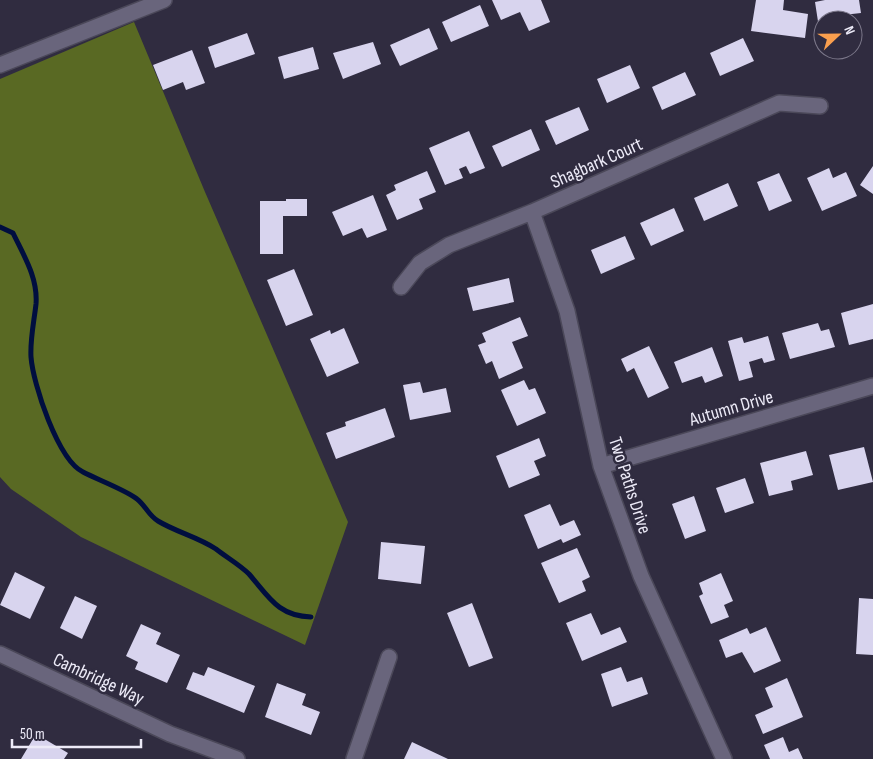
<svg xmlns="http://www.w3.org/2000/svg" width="873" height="759" font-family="'Sofia Sans Condensed',sans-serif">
  <rect width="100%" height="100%" fill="#302c40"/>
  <path fill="#596923" d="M134 22 205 192 348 522 305 645 81 537 11 489 0 477V79Z"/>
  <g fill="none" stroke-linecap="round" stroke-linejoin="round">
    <path stroke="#000e3f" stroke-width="5" d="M0 227 13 233C24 256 38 278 36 304 34 322 30 339 31 357 33 384 58 460 83 472 96 479 126 490 137 499 145 505 149 516 158 521 176 532 198 537 216 549 226 557 240 565 249 574 269 597 278 616 311 617"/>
  </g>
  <path fill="#d8d4ee" d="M492 0H541L550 22 529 31 520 12 501 20Z
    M756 0H784L783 10 808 14 805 38 751 31Z
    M825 0H859L861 13 843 15V20H823V28H819L815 2Z
    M480 5 489 26 451 42 442 22Z
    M429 28 438 49 400 66 390 45Z
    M247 33 255 54 215 68 208 47Z
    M743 38 754 61 720 76 710 53Z
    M373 42 381 64 343 79 333 53Z
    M313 47 319 69 284 79 278 57Z
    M192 50 205 83 186 90 183 82 163 90 153 65Z
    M630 65 640 88 607 103 597 79Z
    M685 72 696 95 662 110 652 87Z
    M579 107 589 130 556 145 545 121Z
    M531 129 540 150 502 167 492 146Z
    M469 131 485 168 470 174 466 166 459 169 463 178 445 185 429 148Z
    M873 166V194L860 185Z
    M829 168 833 178 846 172 857 196 822 211 807 178Z
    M427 171 436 192 419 199 423 209 397 220 386 195 396 190 394 185Z
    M779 173 792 201 769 211 757 182Z
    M728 183 738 206 704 221 694 198Z
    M373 195 387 230 367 238 362 228 343 236 332 212Z
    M286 199H307V216H283V254H260V201H286Z
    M674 208 684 231 651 246 640 223Z
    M625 236 635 259 601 274 591 250Z
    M294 269 313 315 286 326 267 280Z
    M509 278 514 302 473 311 467 288Z
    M873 304V339L849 345 841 313Z
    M520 317 528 336 512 342 523 368 499 379 492 361 486 364 478 345 486 342 482 333Z
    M818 323 821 331 829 329 835 347 790 359 782 333Z
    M344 328 359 363 327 377 310 339 330 330 331 334Z
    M768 336 775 360 764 363 762 358 749 362 753 377 739 381 728 341 742 337 744 343Z
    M649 346 669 388 648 398 634 368 627 372 621 359Z
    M712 347 723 376 705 383 702 376 682 383 674 362Z
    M524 380 529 390 535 388 546 413 517 426 501 390Z
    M420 382 423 393 446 388 451 412 410 420 403 385Z
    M385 408 395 437 336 459 326 433 346 426 345 422Z
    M539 438 546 456 534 461 540 475 509 488 496 456Z
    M864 447 873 482 838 490 829 455Z
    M806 451 813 475 791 481 793 490 769 496 760 463Z
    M745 478 754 503 725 513 716 488Z
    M694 496 706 531 685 539 672 504Z
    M550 504 560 526 574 520 581 535 563 543 561 539 538 549 524 515Z
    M381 542 425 546 421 584 378 579Z
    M577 548 590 577 582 581 586 591 559 603 541 563Z
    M15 572 45 587 30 619 0 605Z
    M721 573 733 601 724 605 729 617 711 624 699 596 703 594 699 583Z
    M75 596 97 606 82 639 60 628Z
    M859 598 873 599V655L856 654Z
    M472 603 493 658 469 667 447 613Z
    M591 613 601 635 620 627 627 642 582 661 566 623Z
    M141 624 161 633 156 644 180 655 167 683 135 669 138 662 126 656Z
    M766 627 781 661 754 673 742 652 726 658 719 640 747 628 750 634Z
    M208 667 255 686 244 713 186 689 193 672 204 676Z
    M621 667 627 682 642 677 648 694 612 707 601 674Z
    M787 678 803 717 763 734 755 715 773 707 765 688Z
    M277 683 306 694 302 705 320 712 311 735 265 717Z
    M36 734 68 753 64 759H21Z
    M783 737 789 752 798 748 803 759H770L764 745Z
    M412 742 448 759H404Z"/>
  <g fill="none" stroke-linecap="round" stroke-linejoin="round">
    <g stroke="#4b4859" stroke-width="18">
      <path id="minor" d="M0 65 164 0
        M532 212 567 311 601 466 641 576 724 759
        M401 287 420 263 449 245 532 212 779 103 820 106
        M601 466 873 386
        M0 654 170 734 237 759
        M354 759 389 657"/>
    </g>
    <use href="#minor" stroke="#69657c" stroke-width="15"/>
  </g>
  <g text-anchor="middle" stroke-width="5" stroke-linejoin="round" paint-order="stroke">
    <g font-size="19" fill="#edebf8" stroke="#302c40">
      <text transform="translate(596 162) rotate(-24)" y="7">Shagbark Court</text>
      <text transform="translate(731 407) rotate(-16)" y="7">Autumn Drive</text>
      <text transform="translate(631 485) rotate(72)" y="7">Two Paths Drive</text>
      <text transform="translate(99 678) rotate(25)" y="7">Cambridge Way</text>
    </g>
  </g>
  <g transform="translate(838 35) rotate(68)"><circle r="24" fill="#302c40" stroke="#7c788a"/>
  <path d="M0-4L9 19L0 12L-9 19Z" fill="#fa9f4e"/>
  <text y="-8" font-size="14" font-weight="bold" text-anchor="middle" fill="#edebf8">N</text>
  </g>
  <path d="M12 739v8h129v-8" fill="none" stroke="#edebf8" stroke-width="2.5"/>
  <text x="20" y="739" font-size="15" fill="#edebf8" stroke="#302c40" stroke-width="4" paint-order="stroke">50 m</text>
</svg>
